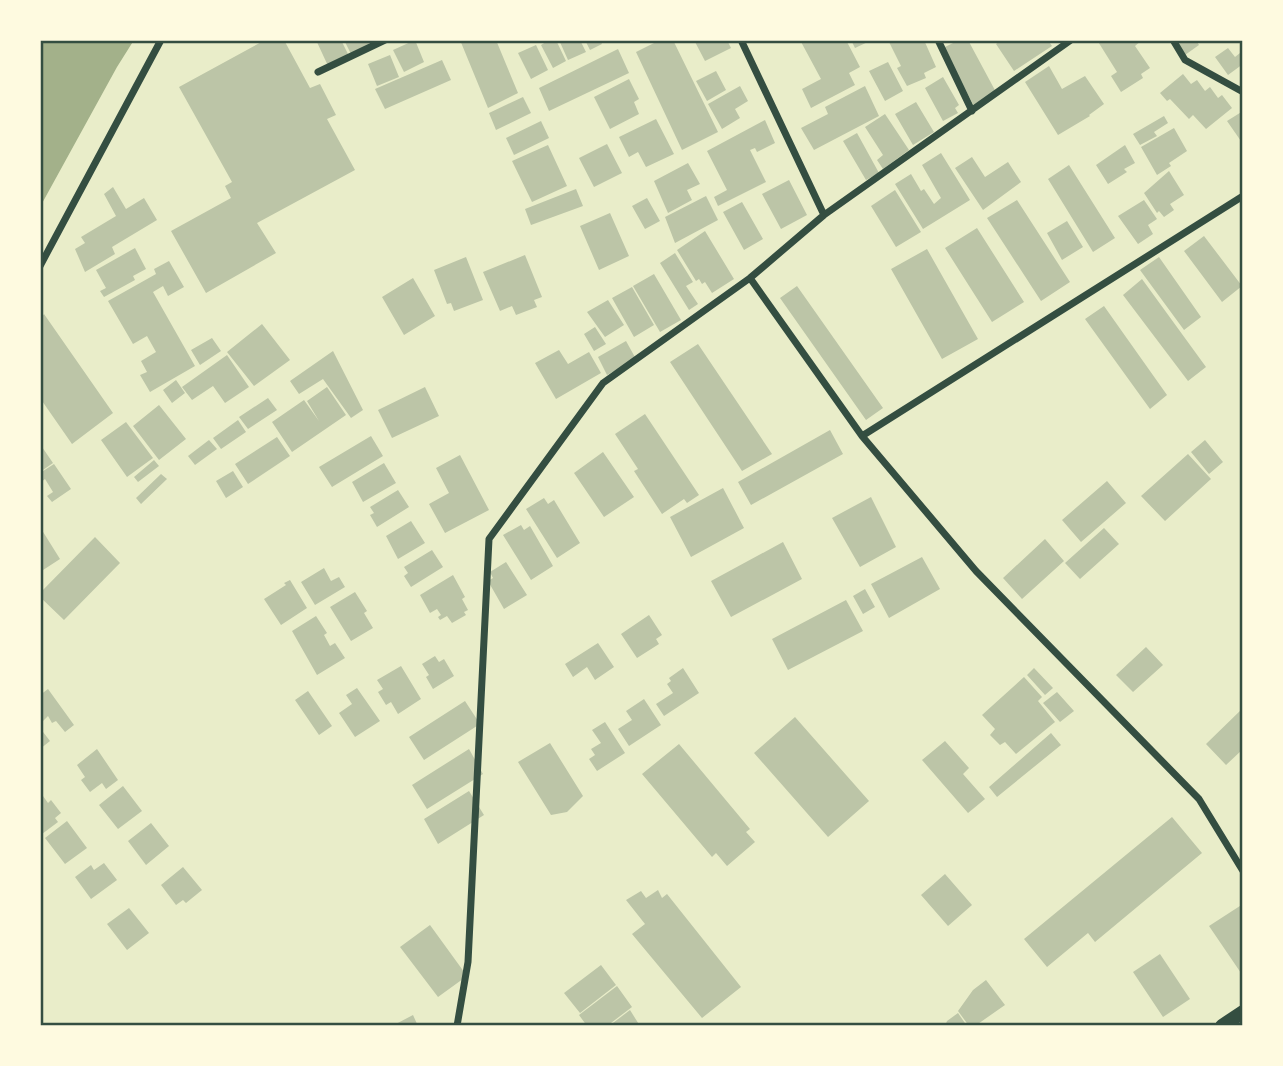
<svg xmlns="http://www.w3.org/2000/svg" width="1283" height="1066" font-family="Roboto,sans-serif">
  <rect width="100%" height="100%" fill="#e9edc9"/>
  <path fill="#a3b18a" d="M40 40H134L117 67 40 207Z"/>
  <path fill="#bcc5a7" d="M265 40H284L310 88 320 84 336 115 327 119 355 170 257 223 276 253 206 293 171 231 231 198 225 186 232 182 179 87Z
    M316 40H341L350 58 329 68Z
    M344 40H370L373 47 353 58Z
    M415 40 424 62 404 72 393 50Z
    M460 40H496L518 93 488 108Z
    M549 40H556L566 61 553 68 541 45Z
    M559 40H580L586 52 568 60Z
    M585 40H600L602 44 590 50Z
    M660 40H673L718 132 682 150 636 52Z
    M694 40H727L731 48 705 61Z
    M800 40H846L860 67 849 73 855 85 811 108 802 89 821 79Z
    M851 40H872L855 48Z
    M888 40H924L936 67 924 73 926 78 907 86 897 68 901 66Z
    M959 40H968L997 94 974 106 943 48Z
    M1001 40H1048L1052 46 1014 71 996 44Z
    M1097 40H1142L1135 46 1150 68 1141 74 1143 78 1121 92 1111 76 1117 72Z
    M1179 40H1196L1199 45 1185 55 1176 42Z
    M536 45 548 70 531 79 518 53Z
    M1228 48 1235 57 1240 53 1243 64 1228 75 1215 57Z
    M618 49 629 73 549 111 539 88Z
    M390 55 399 77 377 86 368 64Z
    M442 60 451 80 385 109 375 89Z
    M888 62 903 91 885 101 869 71Z
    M1049 66 1062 89 1085 76 1104 104 1089 115 1090 116 1058 135 1025 82Z
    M716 71 726 90 707 101 696 81Z
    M1183 74 1191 84 1197 80 1205 91 1210 87 1218 98 1222 95 1232 108 1206 129 1193 115 1189 119 1170 99 1167 101 1160 93Z
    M943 77 959 105 955 108 958 113 943 121 925 88Z
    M629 79 639 99 634 102 639 114 610 129 594 97Z
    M740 86 748 101 735 109 740 118 722 129 708 104Z
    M865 86 879 116 814 150 801 128 828 114 825 107Z
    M523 97 531 113 496 130 489 113Z
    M916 102 934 132 913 145 895 114Z
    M1243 111V144L1227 121Z
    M885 114 909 150 883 169 877 160 883 155 865 127Z
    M1164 116 1168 123 1154 132 1157 136 1140 145 1133 134Z
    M656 119 674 154 646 167 638 152 629 157 619 137Z
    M765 120 775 143 757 152 755 148 750 150 766 182 718 206 714 197 727 190 707 151Z
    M541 121 549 138 514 155 506 138Z
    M1174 128 1187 151 1169 163 1171 166 1157 175 1141 147Z
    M857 133 879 173 866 180 843 141Z
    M607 144 622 173 594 187 579 158Z
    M548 145 567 186 532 202 512 161Z
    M1125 145 1135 163 1124 169 1127 172 1108 184 1096 165Z
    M941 153 970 200 923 229 895 184 911 174 921 191 924 189 934 204 941 198 922 165Z
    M972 157 985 177 1008 162 1021 182 983 210 955 168Z
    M688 163 700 184 687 190 692 200 668 213 654 181Z
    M1069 165 1115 238 1093 252 1048 179Z
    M1169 171 1184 195 1170 204 1174 210 1164 217 1159 211 1157 213 1144 193Z
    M789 180 807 215 781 229 762 194Z
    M113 187 126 209 144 198 157 220 112 247 115 254 85 272 75 249 85 243 81 237 116 216 104 194Z
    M576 189 583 206 531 225 525 209Z
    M895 190 921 232 896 247 871 206Z
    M706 196 718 220 675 243 665 217Z
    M647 198 660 221 645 229 632 206Z
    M1017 200 1070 282 1041 301 987 218Z
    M1144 200 1157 219 1148 225 1153 234 1138 244 1118 216Z
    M742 202 763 239 744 250 723 212Z
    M610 213 629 256 599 270 580 226Z
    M1067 221 1083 247 1062 260 1047 233Z
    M977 228 1024 302 992 322 945 248Z
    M705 231 734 279 712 293 705 282 702 284 699 279 696 281 677 250Z
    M1204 236 1242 286 1222 302 1184 251Z
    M135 248 146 269 133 276 135 280 104 297 100 291 106 288 96 270Z
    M927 249 978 339 942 359 891 269Z
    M675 253 693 282 686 286 698 304 689 310 660 263Z
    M525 255 542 297 534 300 537 307 516 315 512 306 500 311 483 272Z
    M466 257 483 300 454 311 451 303 447 304 434 270Z
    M1159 257 1201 317 1184 330 1140 270Z
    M169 261 184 287 168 296 163 286 153 292 195 366 150 392 140 375 147 372 141 361 156 352 147 336 133 344 108 301 156 274 154 269Z
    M654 274 681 320 660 332 633 286Z
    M413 278 435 316 404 335 382 297Z
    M1142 279 1206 367 1188 381 1123 295Z
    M797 286 883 408 866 420 780 298Z
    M632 287 654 325 634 337 612 298Z
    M608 300 624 325 605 337 587 312Z
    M1104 306 1167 395 1150 409 1085 319Z
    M44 314 113 413 72 444 40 398V320Z
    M262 324 290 360 254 386 227 352Z
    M595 327 606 344 594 351 584 334Z
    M212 338 221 351 200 365 191 350Z
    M626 341 636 359 607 375 598 357Z
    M698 344 772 454 742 471 670 362Z
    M559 350 568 364 589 352 601 373 556 399 535 363Z
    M333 351 363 410 351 418 323 379 299 394 290 381Z
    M227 355 249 387 225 403 213 386 192 400 182 387Z
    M176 380 185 393 172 403 163 390Z
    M327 387 346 415 292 452 272 422 304 400 319 421 307 401Z
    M425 387 439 416 392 438 378 410Z
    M268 398 277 410 248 429 239 417Z
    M159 405 186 439 159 460 133 426Z
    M645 414 699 495 687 503 684 499 662 514 634 471 638 469 615 434Z
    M238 420 246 432 221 449 213 438Z
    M126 422 153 458 127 477 101 440Z
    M830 430 843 454 751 505 738 482Z
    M371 436 383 456 332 487 319 467Z
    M277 437 290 456 248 484 235 464Z
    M209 440 217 449 195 465 188 456Z
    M1205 440 1223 462 1209 474 1191 452Z
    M40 444 53 463 40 472Z
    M603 452 634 497 604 517 574 473Z
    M1188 454 1211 479 1165 521 1141 496Z
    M460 455 489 510 445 533 429 504 449 493 436 468Z
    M154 460 159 466 138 482 134 477Z
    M384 463 396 483 363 502 352 482Z
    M54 464 71 489 52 502 47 496 53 492 45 479 40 483V473Z
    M233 471 243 487 226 498 216 481Z
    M161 474 167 479 141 504 136 498Z
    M1107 481 1126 503 1081 542 1062 520Z
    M723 488 744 528 691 557 670 517Z
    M398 490 409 507 377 527 370 515 374 513 370 507Z
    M871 497 896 547 860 567 832 518Z
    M544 498 548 504 554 500 580 543 557 558 526 509Z
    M411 521 425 543 398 559 386 536Z
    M521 525 524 530 530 526 553 566 531 580 503 535Z
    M40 527 60 559 40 572Z
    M1104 528 1119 544 1080 579 1065 563Z
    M95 537 120 563 64 620 40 597V593Z
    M1045 539 1064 561 1022 599 1003 578Z
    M783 542 802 579 731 617 711 581Z
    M432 550 443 567 411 587 404 576 408 573 404 567Z
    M922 557 940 589 889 618 871 584Z
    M506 562 527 595 504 609 488 581 493 578 490 572Z
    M324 568 331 581 339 577 345 587 315 605 301 582Z
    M453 575 465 597 462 599 468 610 464 612 466 615 452 623 447 616 440 620 438 617 441 615 437 609 430 613 420 595Z
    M290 580 307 608 281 625 264 599 286 585 284 583Z
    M865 589 875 607 863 614 853 596Z
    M355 592 367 611 364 613 373 628 351 641 330 607Z
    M846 600 863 631 788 670 772 639Z
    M649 615 662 635 656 639 659 644 637 658 621 634Z
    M316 616 327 633 324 635 330 646 335 643 345 658 317 675 292 631Z
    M598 643 614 667 595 680 587 667 573 677 565 664Z
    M1146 647 1163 665 1133 692 1116 675Z
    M435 656 439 662 444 659 454 676 433 689 426 677 429 675 422 664Z
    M401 666 421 699 398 714 391 702 386 705 378 692 383 689 377 680Z
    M683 668 699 693 664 716 656 704 673 693 667 684 671 681 669 678Z
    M1034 668 1053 688 1045 695 1027 675Z
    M1024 677 1042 697 1038 701 1055 722 1016 754 1005 742 1000 745 990 735 995 729 982 715Z
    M357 688 380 721 355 737 339 713 352 704 346 695Z
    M48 689 74 725 65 732 56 721 52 723 48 716 43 721 40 718V695Z
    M308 691 332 726 319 735 295 700Z
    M1057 692 1074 711 1060 722 1043 703Z
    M644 699 661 725 629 746 618 729 632 720 626 711Z
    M465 701 480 724 424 760 409 737Z
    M1243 708V749L1226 765 1206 744Z
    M795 717 869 801 828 837 754 753Z
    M605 722 625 753 597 771 589 759 595 755 591 749 601 743 592 730Z
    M40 728 50 741 40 749Z
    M1051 733 1061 745 997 797 989 787Z
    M945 741 969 768 963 774 985 799 968 813 922 760Z
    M550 743 583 796 567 812 551 815 518 762Z
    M679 744 750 829 746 832 755 842 727 866 716 853 712 857 642 774Z
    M97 749 118 780 106 789 102 783 90 792 81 780 85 777 77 765Z
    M469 749 483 774 427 809 412 785Z
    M123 786 142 811 118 829 99 805Z
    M469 791 484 815 438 844 424 819Z
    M43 796 48 803 51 800 61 813 55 818 58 822 42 834 40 798Z
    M1172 817 1202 853 1095 942 1088 933 1047 967 1024 939Z
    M67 821 87 848 65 864 45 838Z
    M151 823 169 846 146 865 128 841Z
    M104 863 117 880 91 899 75 877 91 865 94 870Z
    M183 867 202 890 186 903 183 900 176 905 161 885Z
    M945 874 972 905 948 926 921 895Z
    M658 890 662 898 667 894 741 987 702 1018 632 934 645 924 626 900 641 891 646 898Z
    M1243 904V976L1209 926Z
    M129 908 149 933 127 950 107 924Z
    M430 925 467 976 438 997 400 947Z
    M1160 954 1190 999 1163 1017 1133 972Z
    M601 965 616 985 580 1013 564 993Z
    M986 980 1005 1005 975 1026H969L958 1011 973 990Z
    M617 986 632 1007 607 1026H587L579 1015Z
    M630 1010 640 1026H609Z
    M958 1013 967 1026H945L947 1021Z
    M413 1015 418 1026H392Z"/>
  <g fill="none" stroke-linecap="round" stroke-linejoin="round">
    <path stroke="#344e41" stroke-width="7" d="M741 40 824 215
      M938 40 972 111
      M1173 40 1185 60 1243 92
      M318 72 385 40
      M40 266 161 40
      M750 278 862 436 976 571 1199 799 1243 871
      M862 436 1243 196
      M457 1026 468 962 489 539 603 383 750 278 824 215 1071 40"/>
    <path stroke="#344e41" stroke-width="14" d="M1222 1026 1243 1012"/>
  </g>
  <rect width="1283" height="1066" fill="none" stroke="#fefae0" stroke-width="84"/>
  <rect x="42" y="42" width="1199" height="982" fill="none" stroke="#344e41" stroke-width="2.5"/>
</svg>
